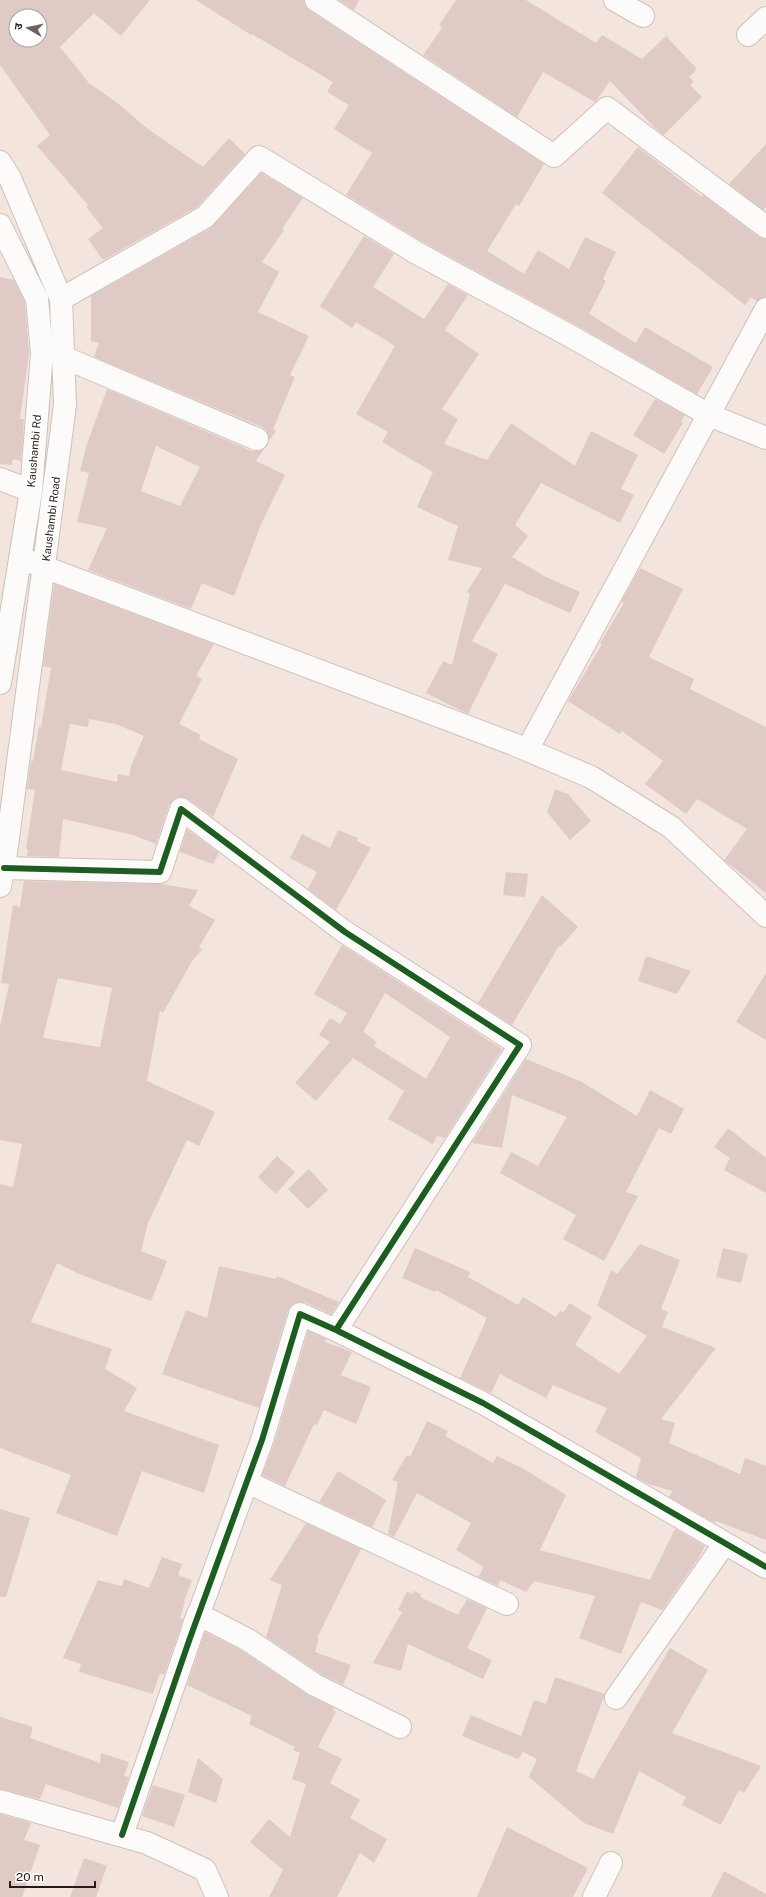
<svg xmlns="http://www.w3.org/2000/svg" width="766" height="1897" font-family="'Public Sans','Noto Sans Devanagari',sans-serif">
  <rect width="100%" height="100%" fill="#f4e4de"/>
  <path fill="#dfcac6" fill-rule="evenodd" d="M0 0H150L121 36 94 13 60 47 89 83 120 105 148 129 203 167 229 138 245 154 197 207 103 260 88 239 103 228 86 207 88 205 37 146 50 135 0 65ZM16 16H40V40H16Z
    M196 0H304L305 6 309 10 544 164 519 206 516 204 487 251 524 274 538 250 569 269 585 237 616 252 603 279 606 281 589 314 636 343 645 327 713 367 697 394 578 326 421 241 346 195 372 153 334 129 349 105 327 92 333 82 252 34 251 35Z
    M339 0H359L354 10Z
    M456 0H526L596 43 602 35 642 59 666 36 697 69 689 77 694 82 690 85 702 97 664 135 655 128 610 81 595 102 543 72 517 117 423 55 442 28 439 25Z
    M766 144V207L763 210 729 184Z
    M638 147 702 197 703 195 759 237 766 239V297L757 301 751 297 745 305 602 193Z
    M261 173 303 198 282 229 284 230 262 262 279 272 258 312 309 336 290 375 295 377 273 429 276 431 269 441 267 432 262 427 94 357 99 343 91 341V296L211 228Z
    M364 236 394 254 373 287 424 319 448 284 468 295 445 330 479 354 442 409 458 419 444 444 487 460 511 423 575 466 591 431 638 455 621 489 634 495 620 523 541 483 515 525 528 536 512 557 544 576 580 592 570 613 505 584 472 641 498 654 468 714 426 693 443 661 452 665 470 594 467 592 482 568 448 560 458 526 417 507 433 472 382 442 388 432 356 414 395 346 356 322 352 328 320 306Z
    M0 277 14 280 25 302 29 353 20 419H24L21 461 13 459 12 465 0 464Z
    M107 389 252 451H258L264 449 256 461 285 475 262 522 234 596 202 583 191 609 88 570 107 528 77 522 89 473 80 471 87 444ZM156 446 200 467 180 506 141 491Z
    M655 399 685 415 681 421 683 423 664 454 633 435Z
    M640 568 683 589 649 657 694 679 690 689 766 727V893L724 860 747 829 697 799 686 814 645 784 663 761 622 731 620 734 568 701 602 644 600 643 624 603 621 602Z
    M54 584 214 644 196 676 202 679 179 724 201 735 199 739 238 759 213 817 188 799 183 797H177L169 805 156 844 133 835 63 819 59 857 27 856 28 849H26L35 790 27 789 31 761H33L39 727H41L51 668 43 666ZM89 719 116 724 144 736 131 766 129 776 118 774 117 782 61 770 70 724 88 727Z
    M555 789 568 794 591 821 570 840 547 812Z
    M187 829 219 853 213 864 180 852Z
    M338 830 358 838 357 841 371 848 336 910 308 889 317 872 290 858 302 834 330 848Z
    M506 872 528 874 525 897 503 895Z
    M24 881 161 884 198 890 189 906 215 920 199 947 202 950 192 961 163 1013 160 1011 147 1081 215 1112 199 1146 187 1140 148 1223 141 1251 167 1261 151 1301 77 1273 57 1263 31 1322 112 1349 105 1369 137 1388 124 1411 219 1445 204 1493 142 1471 117 1536 56 1513 71 1475 0 1448V1184L13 1187 22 1144 0 1140V1027L9 984 1 983 13 905 20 907ZM58 978 112 988 100 1047 43 1038Z
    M542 895 578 927 560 947 559 946 512 1025 478 1003Z
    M342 945 502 1049 445 1138 437 1136 433 1144 388 1119 404 1091 353 1058 316 1101 295 1083 330 1042 319 1035 330 1018 340 1024 347 1013 314 994ZM385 993 450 1037 426 1079 374 1046 377 1042 363 1032Z
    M646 956 691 971 677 994 638 981Z
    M766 973V1040L736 1022Z
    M526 1059 580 1081 637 1116 650 1090 684 1109 671 1134 659 1128 626 1192 638 1196 604 1261 563 1239 576 1215 500 1173 511 1152 538 1166 567 1117 512 1095 502 1148 472 1143Z
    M728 1128 766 1158V1193L724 1170 730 1158 714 1147Z
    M277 1156 295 1172 276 1194 258 1177Z
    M309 1169 328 1190 308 1209 288 1189Z
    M640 1244 680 1260 661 1309 668 1312 662 1327 716 1348 661 1419 675 1423 669 1443 740 1474 745 1458 766 1466V1540L716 1521 715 1523 669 1497 673 1491 648 1484 636 1477 641 1458 595 1432 607 1408 553 1385 546 1398 500 1374 491 1393 460 1378 487 1318 436 1290 435 1292 402 1278 415 1248 470 1272 468 1277 518 1305 523 1297 556 1317 560 1311 564 1312 569 1303 592 1317 575 1345 619 1374 647 1336 597 1306 611 1270 617 1274Z
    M723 1248 748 1254 741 1283 716 1277Z
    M219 1266 276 1279 277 1276 339 1302 331 1314 305 1302H298L292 1305 288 1310 259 1408 162 1374 186 1310 207 1318Z
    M308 1331 326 1339 325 1342 352 1352 341 1375 371 1387 356 1424 324 1410 317 1425 314 1424 285 1486 262 1475 274 1444Z
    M427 1421 448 1431 445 1436 493 1463 497 1456 524 1469 566 1495 540 1550 650 1580 675 1529 705 1546 698 1559 662 1610 641 1602 621 1654 579 1638 595 1596 534 1581 526 1592 500 1580 498 1586 478 1577 484 1567 456 1550 471 1523 417 1493 394 1537 388 1534 398 1482 392 1480 407 1455 410 1457Z
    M338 1471 386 1500 372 1527 319 1502Z
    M0 1509 30 1518 6 1597H0Z
    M306 1523 361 1549 317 1638H319L315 1652 351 1665 343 1685 321 1674 266 1637 282 1585 270 1580Z
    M162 1557 182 1564 178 1575 192 1580 184 1601 185 1602 180 1618 183 1619 181 1626 164 1675 160 1673 153 1694 79 1672 81 1664 63 1658 98 1580 122 1586 124 1579 149 1588Z
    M407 1591 412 1594 414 1591 421 1594 420 1597 458 1615 467 1599 487 1608 467 1648 492 1660 483 1679 408 1644 401 1671 373 1663 402 1612 398 1610Z
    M205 1632 242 1651 308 1695 334 1708 333 1710 336 1712 318 1747 342 1759 330 1783 360 1800 350 1818 387 1839 374 1863 360 1853 337 1897H269L283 1870 250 1842 269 1819 290 1837 306 1784 292 1779 300 1753 293 1750 295 1747 249 1724 252 1716 187 1685Z
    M670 1648 708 1670 672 1733 761 1766 744 1793 739 1790 721 1825 682 1805 686 1797 639 1771 613 1834 584 1823 529 1777 537 1759 523 1752 518 1759 462 1736 471 1715 521 1736 534 1700 546 1704 555 1677 605 1694 576 1771 593 1779Z
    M0 1717 33 1727 30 1738 100 1763 101 1753 129 1762 124 1776 129 1777 118 1808 46 1784 40 1799 0 1789Z
    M198 1758 223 1779 216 1803 188 1792Z
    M153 1785 185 1795 174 1827 142 1816Z
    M0 1814 31 1823 24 1840 40 1845 22 1897H0Z
    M507 1827 588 1868 573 1897H477Z
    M84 1858 107 1866 96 1897H70Z
    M724 1871 766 1894V1897H711Z"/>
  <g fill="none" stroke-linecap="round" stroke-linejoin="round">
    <g stroke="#cdc1bb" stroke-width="24">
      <path id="minor" d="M316 0 554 156 607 108 766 227
        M615 0 643 16
        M748 35 766 18
        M61 299 205 217 259 157 415 252 572 337 709 415 766 438
        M63 357 257 439
        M0 479 31 491
        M20 558 513 744 591 777 671 827 766 916
        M527 750 766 309
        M4 868 160 872 181 809 345 932 520 1045 336 1330
        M247 1482 507 1604
        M193 1628 198 1614 248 1640 315 1685 400 1727
        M616 1698 725 1543
        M0 1801 147 1843 205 1870 217 1897
        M122 1835 190 1638 262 1440 300 1314 336 1330 483 1403 766 1567
        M594 1897 611 1863"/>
    </g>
    <g stroke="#cdc1bb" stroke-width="24">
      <path id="major" d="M0 162 10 178 61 299 65 405 4 868 0 886
        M0 225 37 299 42 353 31 491 0 683"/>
    </g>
    <use href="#minor" stroke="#fdfbfa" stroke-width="22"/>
    <use href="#major" stroke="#fdfbfa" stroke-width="22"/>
    <g stroke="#fff" stroke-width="8">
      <path id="cycleway" d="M4 868 160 872 181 809 345 932 520 1045 336 1330
        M122 1835 190 1638 262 1440 300 1314 336 1330 483 1403 766 1567"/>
    </g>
    <use href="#cycleway" stroke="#1b5e20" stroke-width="6"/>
  </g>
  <g text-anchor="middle" stroke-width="3" stroke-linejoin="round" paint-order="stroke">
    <g font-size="11" fill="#261c17" stroke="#fff">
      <text transform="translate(34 451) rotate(-85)" y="4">Kaushambi Rd</text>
      <text transform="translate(51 519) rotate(-83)" y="4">Kaushambi Road</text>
    </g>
  </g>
  <g transform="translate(28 28) rotate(279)"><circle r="19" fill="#ffffff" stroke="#a8a4a2"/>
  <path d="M0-3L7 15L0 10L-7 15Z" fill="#6e625d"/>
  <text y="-6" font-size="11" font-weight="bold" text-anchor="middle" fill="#261c17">उ</text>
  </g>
  <path d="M10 1881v6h85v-6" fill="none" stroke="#261c17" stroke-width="2"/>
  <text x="16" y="1881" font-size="12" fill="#261c17" stroke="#ffffff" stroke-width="3" paint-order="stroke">20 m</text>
</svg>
